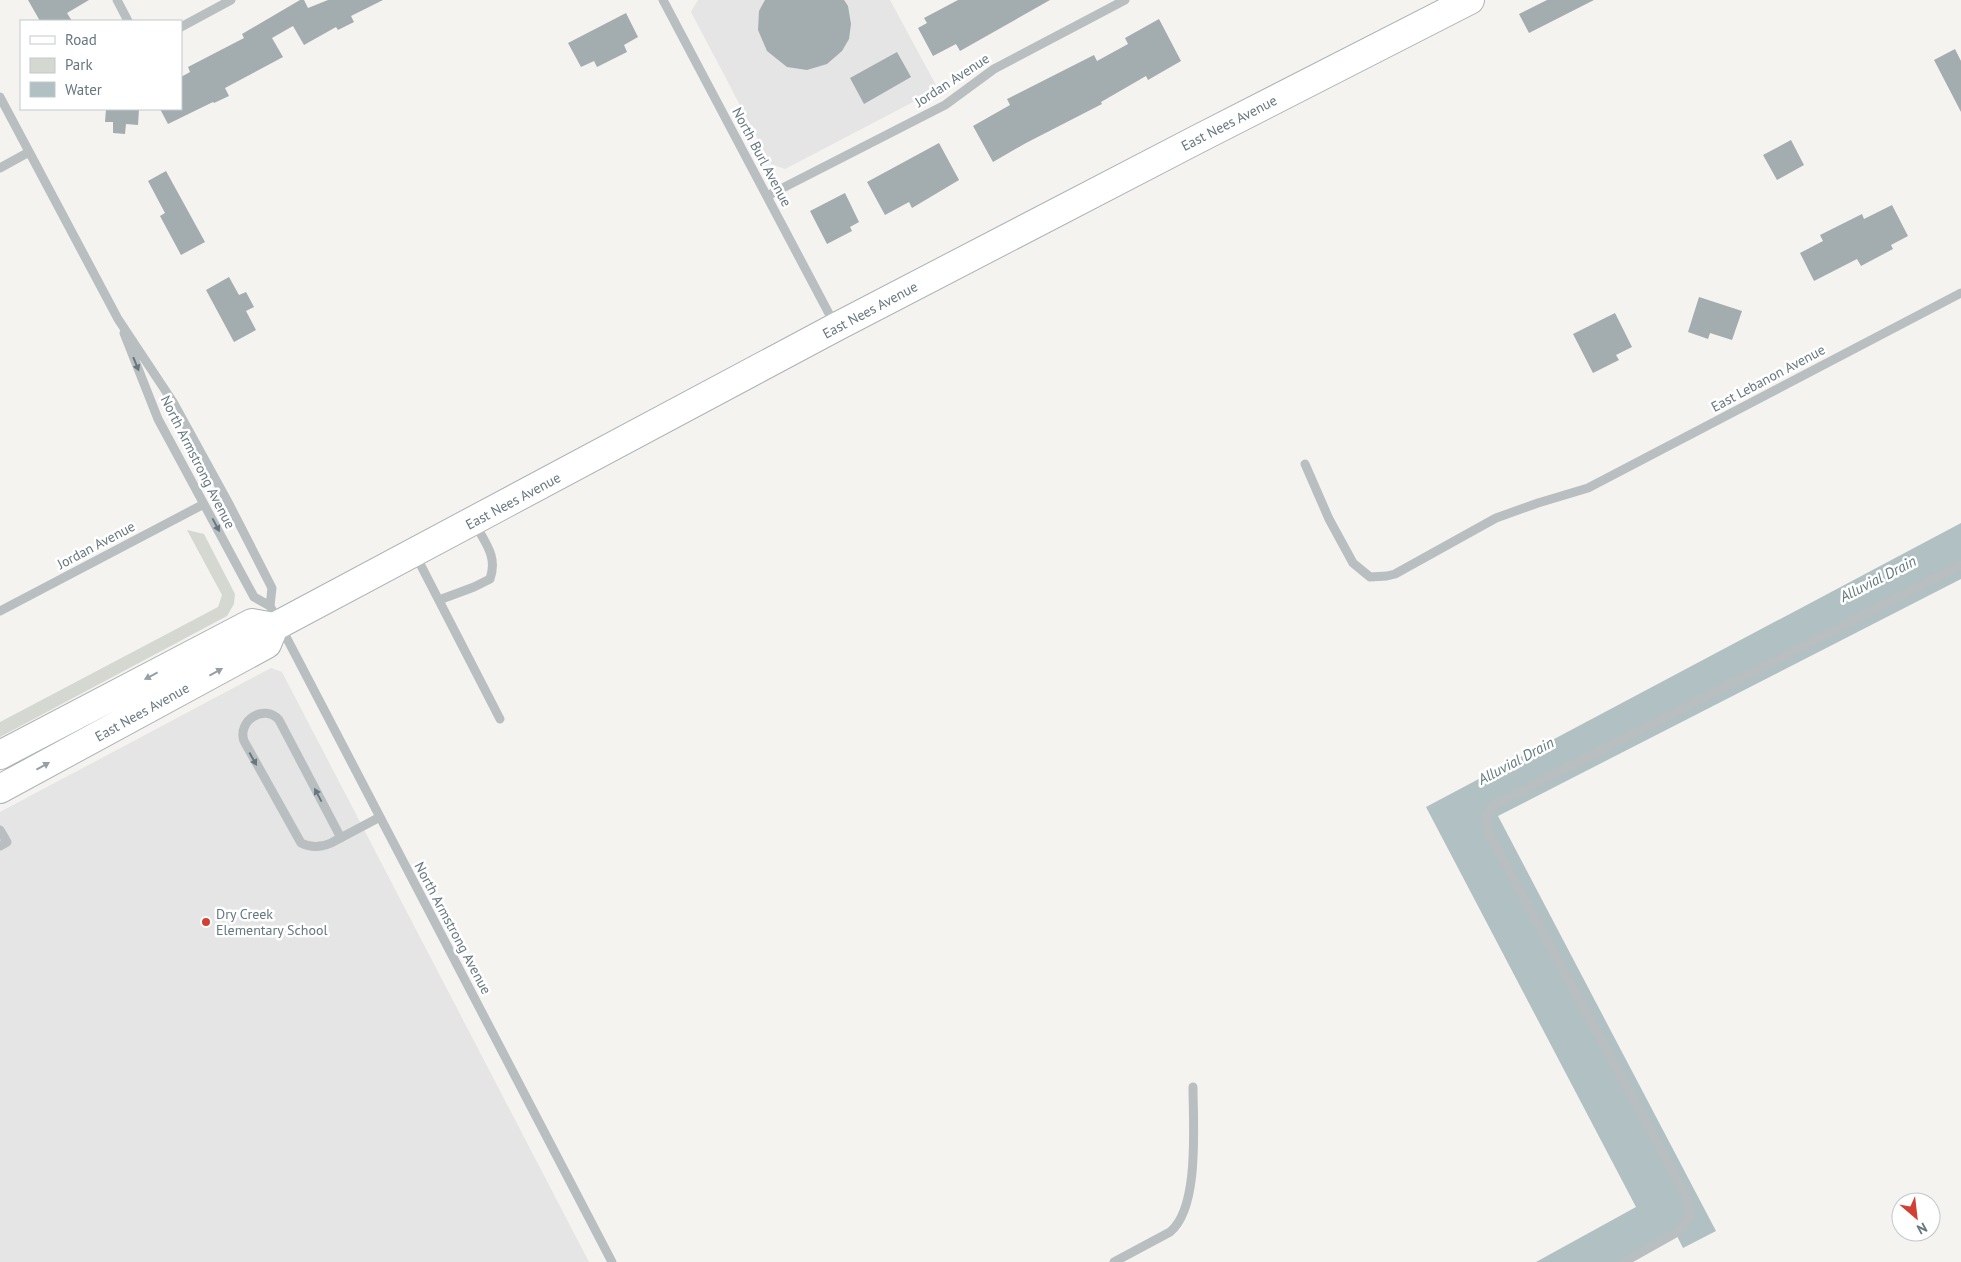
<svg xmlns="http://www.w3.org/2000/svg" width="1961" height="1262" font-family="'PT Sans',sans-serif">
  <rect width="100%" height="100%" fill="#f4f3f0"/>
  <path fill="#e4e5e4" d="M698 0H890L938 89 785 169 771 164 691 12Z
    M271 668 282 672 589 1262H0V812Z"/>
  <path fill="#d4d8d0" d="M187 530 204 534 235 594 234 604 227 616 0 737V722L218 607 222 595Z"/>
  <path fill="#b1c0c2" d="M1961 523V579L1498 816 1716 1231 1683 1248 1677 1236 1630 1262H1536L1636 1207 1426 807Z"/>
  <path fill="#a3acaf" d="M28 0H89L67 13 72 21H40Z
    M300 0H304L308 8 328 0H383L351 16 354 22 338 30 336 27 304 45 293 26 272 38 283 57 225 88 229 96 214 103 213 102 168 124 160 109H181V77L190 72 188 67 244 38 242 34Z
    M765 0H844L848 6 851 24 849 39 842 51 827 64 807 70 787 67 767 51 758 30 759 11Z
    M958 0H1050L960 51 956 44 933 56 918 28 927 23 924 18Z
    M1547 0H1594L1529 33 1519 14Z
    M626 13 638 37 624 45 627 52 597 67 594 61 581 67 568 43Z
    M1159 19 1181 61 1148 80 1146 76 1101 102 1102 104 1026 143 993 162 973 126 1010 105 1007 99 1094 55 1097 61 1128 44 1125 38Z
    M1955 49 1961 61V112L1934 60Z
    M897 52 911 77 864 104 850 78Z
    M106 109H139L138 125 126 124 125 134 113 133V122H105Z
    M1791 140 1804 165 1777 180 1763 155Z
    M939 143 959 180 912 208 909 202 885 215 867 182Z
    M166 171 205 242 181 255 160 216 165 213 148 181Z
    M845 193 859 222 850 227 852 231 827 244 810 211Z
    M1892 205 1908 236 1891 245 1893 249 1861 266 1857 259 1814 281 1800 253 1823 241 1820 235 1862 214 1864 219Z
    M229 277 239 295 246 292 254 307 246 311 256 330 234 342 206 290Z
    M1699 297 1742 311 1732 340 1710 333 1708 339 1688 332Z
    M1615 313 1632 347 1616 355 1619 360 1593 373 1573 334Z"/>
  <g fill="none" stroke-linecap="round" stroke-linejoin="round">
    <g stroke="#adb2b5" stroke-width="30">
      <path id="major" d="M0 755 252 623 274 627 836 327 1196 140 1470 0
        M0 789 267 644 274 627"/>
    </g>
    <path stroke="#b9bec0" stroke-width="9" d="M117 0 128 21
      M663 0 835 325
      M181 27 231 0
      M0 97 118 319 173 402 229 504 272 588 270 606 612 1262
      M0 168 29 152
      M767 196 945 105 994 69 1125 0
      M124 333 158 419 254 597 270 606
      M1305 464 1329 519 1353 563 1370 577 1387 576 1395 574 1496 518 1538 503 1588 488 1961 293
      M415 554 500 719
      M439 600 474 587 490 579C498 556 485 543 474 522
      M0 611 204 504
      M0 830 7 842 0 846
      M341 838 279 720C264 703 237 721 244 741L301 843C311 848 320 848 331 843L380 817
      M1114 1262 1170 1232C1200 1208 1193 1123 1193 1087
      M1624 1262 1679 1231 1690 1216 1687 1197 1488 832 1486 816 1493 806 1961 565"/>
    <use href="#major" stroke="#fff" stroke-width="28"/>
  </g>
  <defs><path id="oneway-solid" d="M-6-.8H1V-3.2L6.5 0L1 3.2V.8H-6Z" transform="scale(1.25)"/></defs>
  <g fill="#66777f">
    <use href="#oneway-solid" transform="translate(136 364) rotate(68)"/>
    <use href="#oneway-solid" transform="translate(216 525) rotate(62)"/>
    <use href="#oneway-solid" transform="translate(253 759) rotate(61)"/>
    <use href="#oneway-solid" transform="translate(318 795) rotate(-118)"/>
  </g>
  <g fill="#94a0a5">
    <use href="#oneway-solid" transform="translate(216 672) rotate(-29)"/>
    <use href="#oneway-solid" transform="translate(151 676) rotate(152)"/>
    <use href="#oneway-solid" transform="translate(43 766) rotate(-29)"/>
  </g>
  <circle fill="#d14033" stroke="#fff" stroke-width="2" cx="206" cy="922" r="5"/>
  <g text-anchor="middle" stroke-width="5" stroke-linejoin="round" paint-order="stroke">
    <g font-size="14" fill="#66777f" stroke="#fff">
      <text transform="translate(952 80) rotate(-33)" y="5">Jordan Avenue</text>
      <text transform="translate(1229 123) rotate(-27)" y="5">East Nees Avenue</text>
      <text transform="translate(762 157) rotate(62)" y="5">North Burl Avenue</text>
      <text transform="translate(870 310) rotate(-28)" y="5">East Nees Avenue</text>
      <text transform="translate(1768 378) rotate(-28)" y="5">East Lebanon Avenue</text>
      <text transform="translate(198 462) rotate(63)" y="5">North Armstrong Avenue</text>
      <text transform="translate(513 501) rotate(-28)" y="5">East Nees Avenue</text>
      <text transform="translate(96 545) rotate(-28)" y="5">Jordan Avenue</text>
      <text transform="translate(142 712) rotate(-29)" y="5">East Nees Avenue</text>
      <text transform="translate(453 928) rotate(62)" y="5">North Armstrong Avenue</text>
    </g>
    <g font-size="14" fill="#66777f" stroke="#fff" text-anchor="start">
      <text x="216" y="919">Dry Creek<tspan x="216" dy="16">Elementary School</tspan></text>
    </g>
    <g font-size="15" font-style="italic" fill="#61797c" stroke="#fff">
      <text transform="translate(1878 579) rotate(-27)" y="5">Alluvial Drain</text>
      <text transform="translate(1516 761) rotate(-28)" y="5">Alluvial Drain</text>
    </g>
  </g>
  <rect x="20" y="20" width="162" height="90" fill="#ffffff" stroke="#c2c9cc"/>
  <rect x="30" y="36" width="25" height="8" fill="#ffffff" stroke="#c2c9cc"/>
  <text x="65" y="45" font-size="15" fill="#66777f">Road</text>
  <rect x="30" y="58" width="25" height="15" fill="#d4d8d0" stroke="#c2c9cc"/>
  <text x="65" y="70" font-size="15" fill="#66777f">Park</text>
  <rect x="30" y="82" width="25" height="15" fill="#b1c0c2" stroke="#c2c9cc"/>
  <text x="65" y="95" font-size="15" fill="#66777f">Water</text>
  <g transform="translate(1916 1217) rotate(152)"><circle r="24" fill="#ffffff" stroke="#c2c9cc"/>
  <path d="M0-4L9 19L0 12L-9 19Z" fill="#d14033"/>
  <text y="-8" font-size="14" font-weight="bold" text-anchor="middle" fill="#66777f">N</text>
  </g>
</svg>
